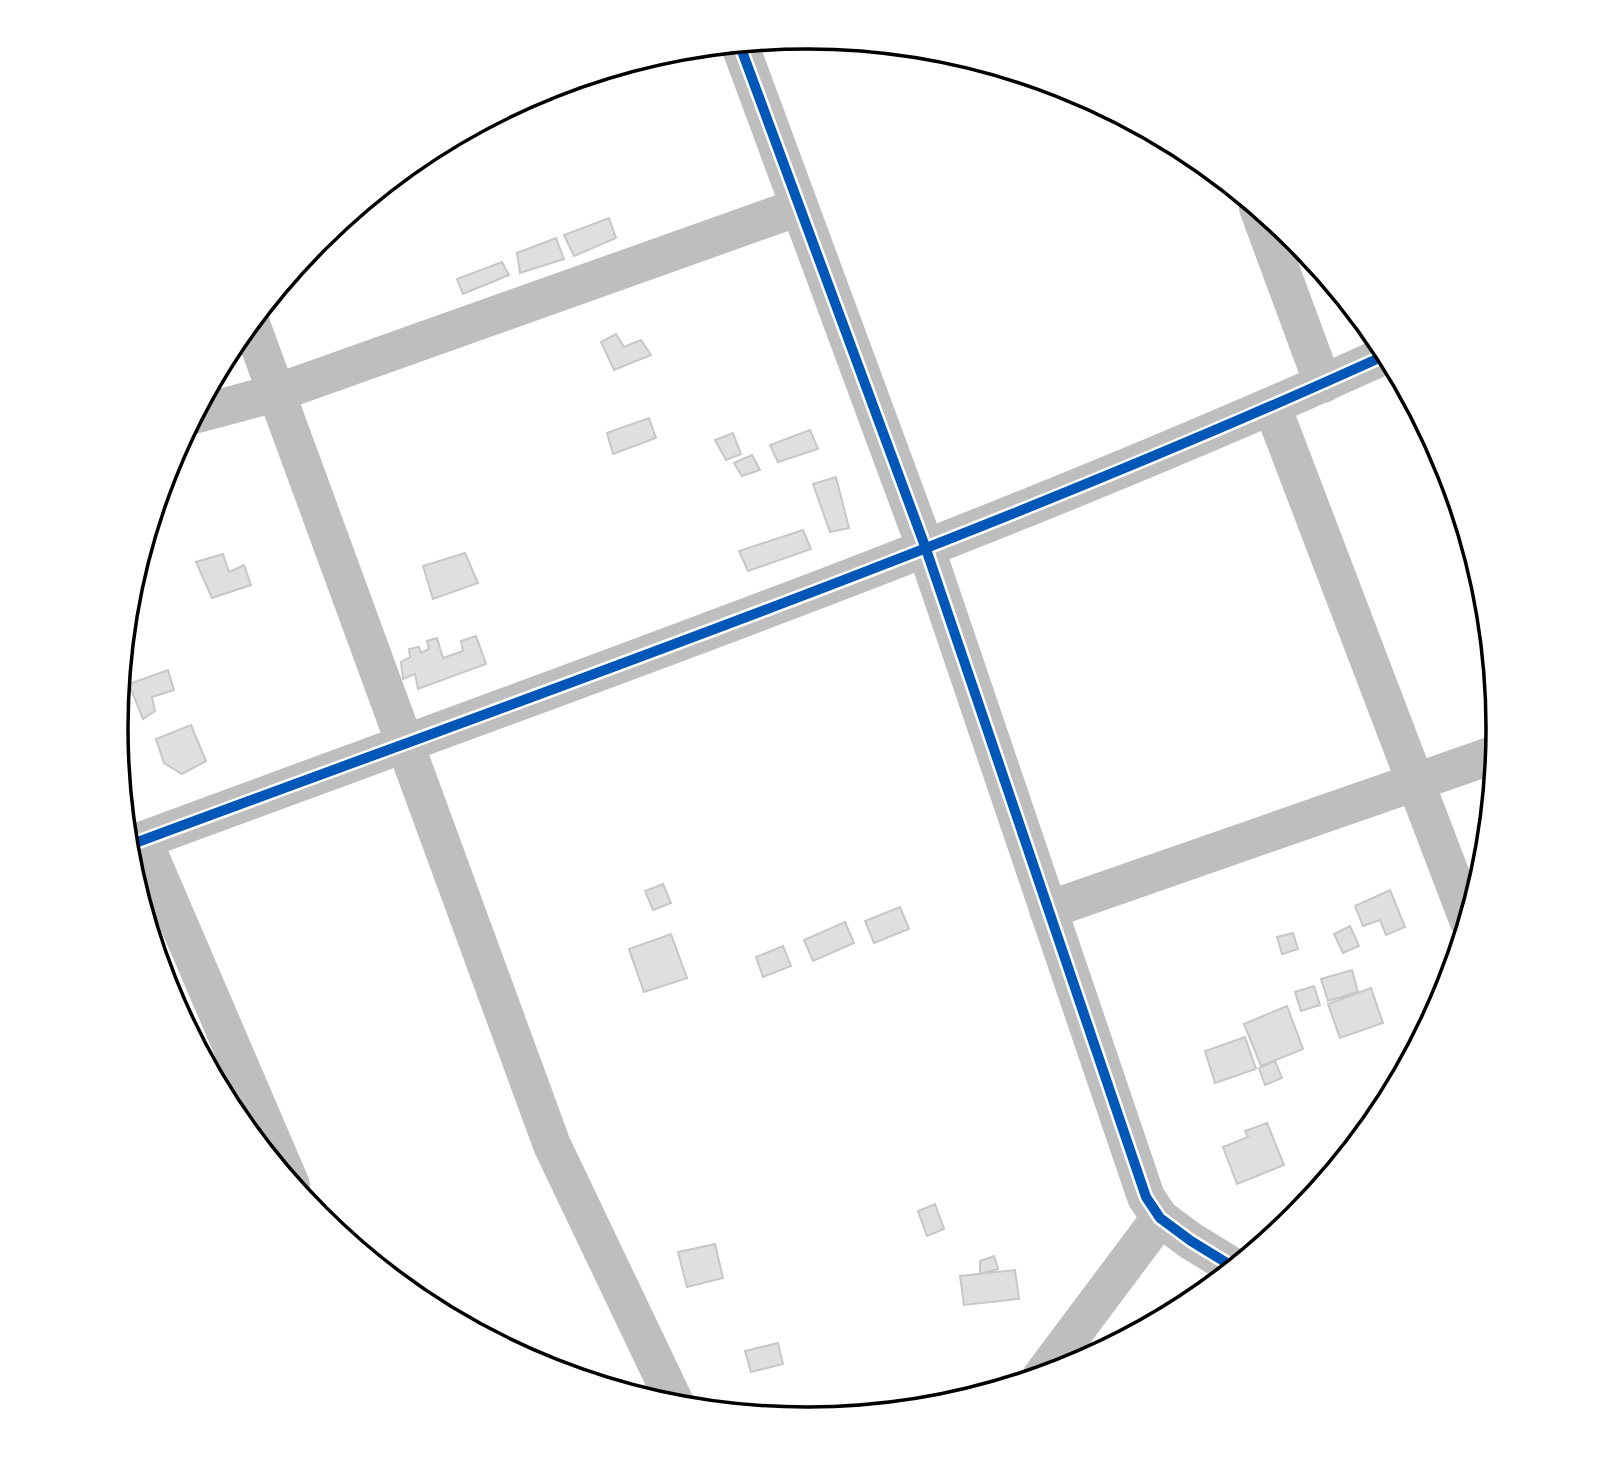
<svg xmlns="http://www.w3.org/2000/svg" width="1614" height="1457" font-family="'Source Sans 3',sans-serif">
  <rect width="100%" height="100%" fill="#fff"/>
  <path fill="#dfdfdf" stroke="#c7c7c7" stroke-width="2" d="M609 218 616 238 574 256 564 235Z
    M556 238 564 259 520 273 517 253Z
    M502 262 509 275 463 294 457 279Z
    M616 334 624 347 641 340 651 355 614 370 601 342Z
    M649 418 656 438 613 454 607 433Z
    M810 430 818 449 778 462 770 445Z
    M733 433 741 454 726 460 715 440Z
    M752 455 760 470 742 476 734 463Z
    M836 477 849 528 830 532 813 484Z
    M803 530 811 549 748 571 739 551Z
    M465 553 478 583 433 599 423 566Z
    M223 554 229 572 244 565 251 585 212 598 196 562Z
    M140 557 145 574 133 579Z
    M476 636 486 664 418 689 415 674 403 679 401 662 410 657 409 649 419 647 421 653 429 649 427 641 437 638 443 658 463 651 461 641Z
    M168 670 174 690 152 697 155 711 143 719 129 684Z
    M191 725 206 761 182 774 164 763 156 739Z
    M663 884 671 903 653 910 645 891Z
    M1390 890 1405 927 1386 935 1380 920 1363 926 1355 906Z
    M900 907 909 929 874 943 865 921Z
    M845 922 854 943 813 961 804 940Z
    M1350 926 1359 946 1343 953 1334 934Z
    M1293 933 1298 949 1282 954 1277 937Z
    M671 934 687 978 644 992 629 949Z
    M783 946 791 966 763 977 756 957Z
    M1352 970 1358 992 1328 1001 1321 979Z
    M1450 980 1446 994 1443 999 1437 992Z
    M1314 986 1320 1005 1301 1011 1295 992Z
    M1371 988 1383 1023 1340 1038 1328 1004Z
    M1287 1006 1303 1049 1261 1066 1244 1024Z
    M1245 1037 1256 1069 1215 1083 1205 1051Z
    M1275 1061 1282 1078 1265 1085 1259 1068Z
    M1267 1123 1284 1165 1237 1184 1223 1147 1248 1137 1245 1131Z
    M935 1204 944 1229 927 1236 918 1211Z
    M715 1244 723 1278 687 1287 678 1252Z
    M994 1256 998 1269 980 1274V1261Z
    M1015 1270 1019 1299 964 1305 960 1276Z
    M778 1343 783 1364 751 1372 745 1351Z"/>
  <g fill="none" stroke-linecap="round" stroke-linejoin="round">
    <path stroke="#bebebe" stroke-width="38" d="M739 43 926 549 1146 1197 1160 1218 1191 1241 1235 1268
      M1258 208 1323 384
      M250 321 552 1145 677 1407
      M1272 406 1468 920
      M194 415 276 393 799 207
      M143 840 291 1185
      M127 846C550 689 977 541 1388 354
      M1048 910 1496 754
      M1041 1377 1160 1218"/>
    <g stroke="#fff" stroke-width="15">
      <path id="cycleway" d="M739 43 926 549 1146 1197 1160 1218 1191 1241 1235 1268
        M127 846C550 689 977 541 1388 354"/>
    </g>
    <use href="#cycleway" stroke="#0057b8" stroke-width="10"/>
  </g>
  <path d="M0 0H1614V1457H0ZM128 728a679 679 0 1 1 1358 0a679 679 0 1 1-1358 0Z" fill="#fff" fill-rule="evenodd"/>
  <path fill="none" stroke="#000" stroke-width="3.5" d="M128 728a679 679 0 1 1 1358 0a679 679 0 1 1-1358 0Z"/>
</svg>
